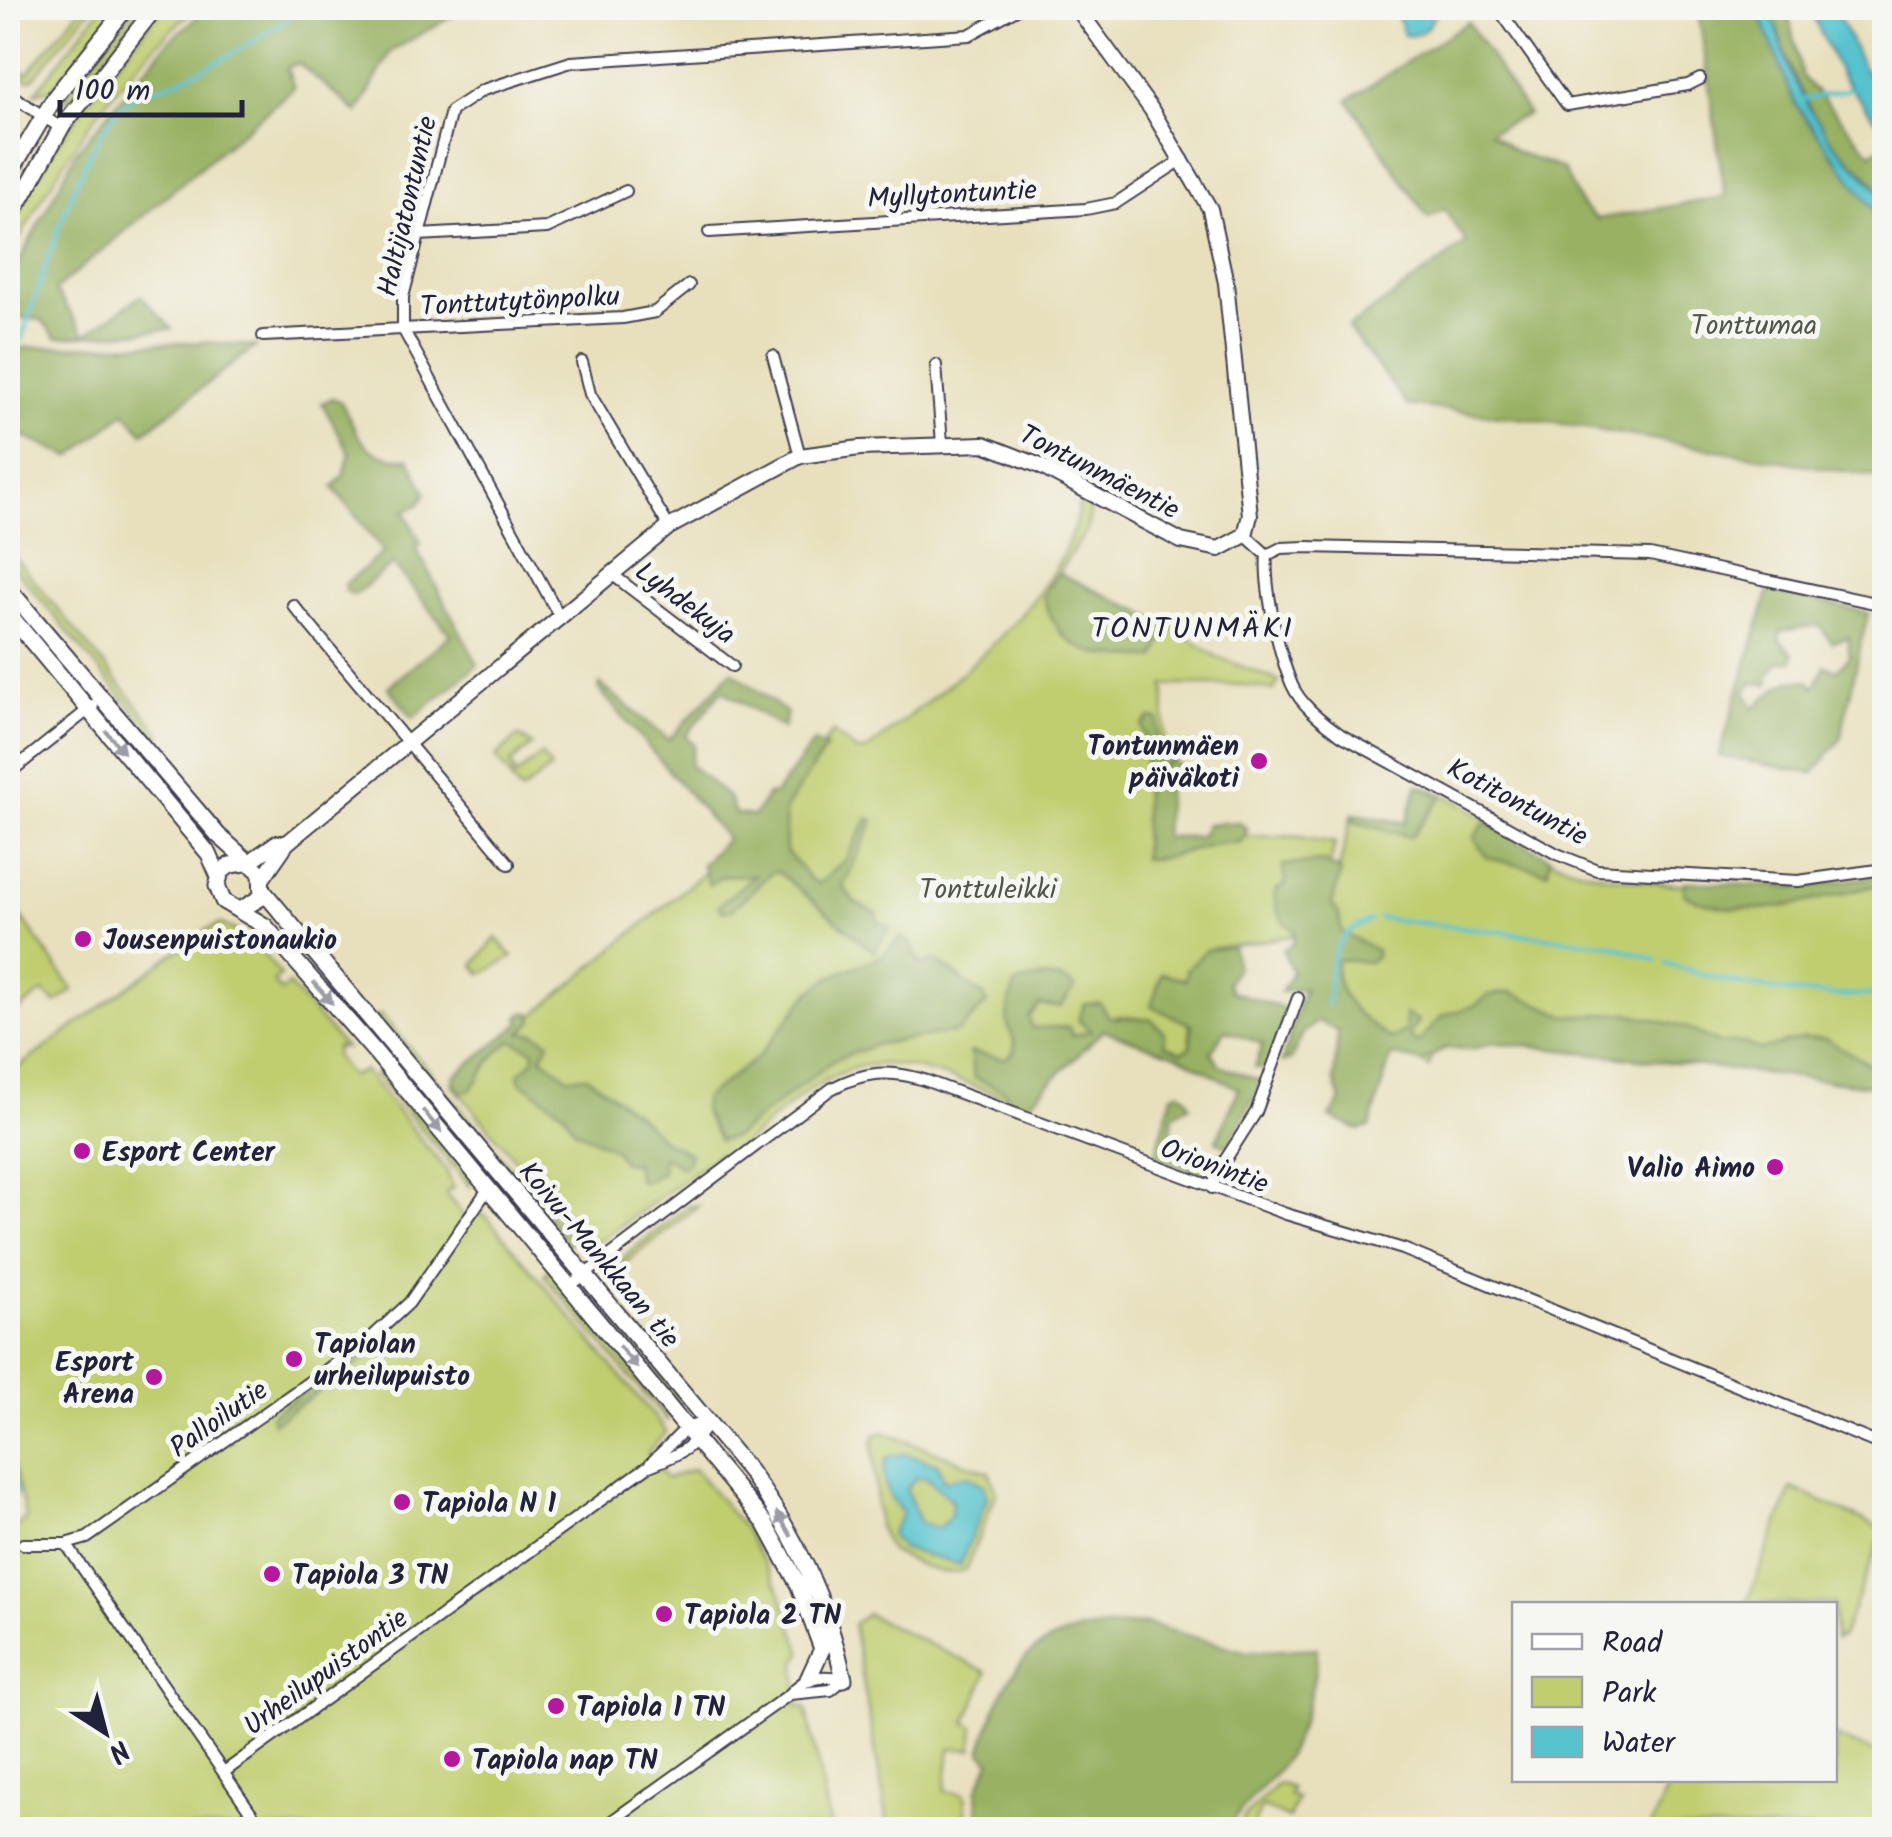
<svg xmlns="http://www.w3.org/2000/svg" width="1892" height="1837" font-family="Kalam,sans-serif">
  <rect width="100%" height="100%" fill="#f6f6f2"/>
  <filter id="ink" filterUnits="userSpaceOnUse"><feTurbulence type="fractalNoise" baseFrequency=".01" numOctaves="2"/><feDisplacementMap in="SourceGraphic" scale="20" xChannelSelector="R" yChannelSelector="G"/><feConvolveMatrix kernelMatrix="1 2 1 2 8 2 1 2 1" color-interpolation-filters="sRGB"/></filter>
  <filter id="wash" filterUnits="userSpaceOnUse"><feTurbulence type="fractalNoise" baseFrequency=".0048" numOctaves="4" result="noise"/><feDisplacementMap in="SourceGraphic" scale="40" xChannelSelector="R" yChannelSelector="G"/><feGaussianBlur stdDeviation="2.25" result="paint"/><feColorMatrix in="noise" values="0 0 0 0 0 0 0 0 0 0 0 0 0 0 0 0 0 1.4 0 .05"/><feComposite in="paint" operator="in"/></filter>
  <g filter="url(#wash)">
    <rect width="100%" height="100%" fill="#e8e0bd"/>
    <path fill="#c0ce70" stroke="#717856" stroke-width="2.5" d="M81 8H91L33 79 27 80 8 68V60L27 74Z
      M101 8H116L52 89 35 93Z
      M135 8H144L74 97 62 102Z
      M164 8H195C112 80 58 164 8 261 7 192 117 61 164 8Z
      M1080 502 1091 507 1087 530 1043 595 1155 658 1168 624 1217 657 1279 681 1274 690 1240 685H1165L1164 837 1294 836 1335 843 1315 932 1206 950 1186 970 1191 1046 1181 1052 1165 1045 1151 1019 1117 1016 1027 1105C975 1089 903 1050 848 1070 803 1086 761 1131 724 1161L718 1159 719 1154 600 1241 586 1243 452 1084 736 846 762 836 832 732 857 751H866C941 689 1066 604 1080 502Z
      M8 549 162 735 157 739 8 560Z
      M518 736 532 745 510 764 515 772 510 776 496 757Z
      M541 755 551 768 521 792 511 780Z
      M1418 785C1468 798 1510 843 1558 862 1635 893 1804 891 1884 875V1087L1437 1036 1429 1067 1312 984 1352 814 1406 823Z
      M16 909 73 990 56 1003 43 992 8 1018V915Z
      M221 924 248 936 281 975 273 982 281 991 289 985 345 1048 336 1047 335 1056 351 1076 364 1071 447 1171 453 1188 445 1193 469 1222 479 1213 487 1217 654 1416 666 1432 648 1453 666 1479 694 1469 745 1529 780 1591 802 1653 796 1662 798 1707H806L831 1829H8V1535L26 1518 8 1445V1075L207 929Z
      M496 938 513 957 482 974 474 965Z
      M381 1014 571 1239 569 1244 375 1018Z
      M379 1072 470 1177V1186L375 1075Z
      M688 1206H698L619 1268 611 1267Z
      M552 1267 666 1414 668 1422 544 1275Z
      M591 1295 679 1397 680 1407 595 1308Z
      M883 1432 989 1472 997 1492 966 1569C944 1581 911 1560 890 1551L878 1526 873 1443 875 1435Z
      M1792 1488 1884 1530 1842 1637 1835 1639 1834 1604H1746Z
      M867 1614 987 1672 966 1723 974 1727 972 1750 950 1748 945 1791 965 1794 967 1823 960 1829H889L853 1624Z
      M1835 1737 1884 1756V1829L1650 1830 1671 1780H1834Z
      M1278 1783 1291 1788 1289 1795 1297 1798 1289 1819 1262 1806 1252 1829H1239L1246 1815Z"/>
    <path fill="#98b162" stroke="#5d6a4e" stroke-width="2.5" fill-rule="evenodd" d="M208 8H466L390 52 358 113 298 63 287 68 294 88 55 290 85 335 141 296 172 329 56 338 42 320 15 317 8 283 77 151 169 41Z
      M1698 8H1757L1796 105 1884 223V478L1550 422 1407 405 1348 328 1467 243 1444 209 1428 218 1348 100 1468 22 1528 114 1490 132 1516 152 1563 169 1581 205 1597 219 1725 197Z
      M1771 8H1787L1802 76 1871 153 1884 145V197C1871 175 1848 161 1832 141 1800 101 1785 56 1771 8Z
      M206 342 256 346 143 433 125 412 71 457 8 430V387L20 348Z
      M333 398 341 402C361 439 362 458 409 459L426 493 418 505 405 511 421 544 416 548 478 665 413 718 388 687 451 635 393 564 354 595 345 591 344 585 384 552 333 487 343 476 350 454 322 403Z
      M1058 573 1168 624 1156 658C1102 658 1057 656 1043 595Z
      M1769 590 1868 613 1840 740 1813 774 1719 756ZM1818 625 1832 642 1849 637V657L1837 670 1825 666 1814 688 1808 681H1790L1777 688 1754 708 1745 693 1752 683 1768 684 1769 674 1779 662 1792 661 1793 654 1779 639 1781 631Z
      M732 671 787 713 783 728 722 690 686 736 694 745 690 765 729 798 735 814 754 816 768 795 775 794 814 742 826 748 785 809 786 851 812 881 820 883 846 859 868 819 874 820 843 887 855 903 877 913 878 922 890 927 874 952 778 872 773 871 731 910 723 911 718 906 755 875 722 876 709 885 702 864 727 839 598 688 600 684 669 740Z
      M1150 718 1158 719V769L1171 760 1181 767 1167 785 1164 837H1200L1207 824 1240 822 1248 830 1240 843C1207 839 1176 861 1143 859L1145 756 1140 745 1145 738 1142 726Z
      M1418 785 1442 797 1411 837 1351 821 1356 814 1406 823Z
      M1485 822 1550 858 1548 872 1487 858 1474 838Z
      M1324 862 1341 871 1332 905 1338 912 1342 932 1376 950V957L1369 962 1336 960C1334 998 1360 1018 1390 1039L1406 1030 1405 1014 1418 1020 1409 1037 1418 1043 1442 1016 1476 1005 1489 995 1511 992 1567 1016 1628 1013 1687 1028 1719 1043H1744L1760 1050 1804 1038 1826 1039 1884 1073V1087L1494 1042 1474 1049 1446 1048 1422 1062 1391 1055 1370 1127 1359 1130 1330 1117 1341 1101 1334 1079 1338 1032 1318 1021 1303 1033 1291 1060 1282 1062 1304 989 1281 992 1292 972 1283 950 1294 943 1295 931C1280 920 1274 910 1275 891L1285 884 1283 865Z
      M1884 875V884C1821 897 1744 927 1684 894L1685 882 1801 887Z
      M901 938 910 942 921 965 936 960 985 997 987 1003 958 1032 878 1044 834 1060 734 1137 719 1141 703 1111 704 1098 758 1057 810 992 832 976 882 956Z
      M1232 946 1237 967 1227 983 1231 991 1288 1010 1268 1069 1255 1067 1263 1044 1225 1030 1211 1052 1220 1066 1263 1082 1227 1147 1216 1141 1239 1089 1181 1057 1103 1030 1027 1105 1007 1099 1005 1091 974 1078 970 1052 1005 1059 1012 1054C1020 1039 1008 1036 1007 1020 1007 1009 1011 995 1016 984 1033 978 1060 972 1075 988L1060 1007 1039 1005 1029 1017 1032 1028 1069 1027 1072 1036 1091 1031 1078 1020 1084 1005 1100 1003 1109 1017 1151 1019 1164 1032 1165 1045 1182 1052 1191 1046 1192 1025 1151 1006 1162 973 1186 980V970L1206 950Z
      M524 1013H531L533 1021 521 1033H534L550 1042 541 1057 568 1077 587 1076 637 1114 663 1140 690 1154 687 1163 681 1167 663 1156 662 1172 646 1181 638 1180 635 1163 623 1162 615 1150 574 1129 564 1112 521 1082 519 1073 533 1061 534 1051 512 1040C486 1060 488 1067 471 1090L459 1093 453 1077 521 1023 519 1017Z
      M1178 1091 1186 1096 1190 1105 1173 1115 1170 1142 1182 1146 1168 1154 1212 1164 1210 1177 1155 1158 1172 1095Z
      M369 1346 377 1351 273 1423 271 1415Z
      M1147 1624 1247 1652 1317 1648C1317 1681 1299 1742 1279 1768 1261 1791 1242 1802 1230 1829H979L977 1791 990 1761 981 1752C1013 1644 1038 1630 1147 1624Z"/>
    <path fill="#56c3ce" stroke="#3c7284" stroke-width="2.5" fill-rule="evenodd" d="M1405 8H1435C1434 24 1422 38 1404 35L1398 18Z
      M1757 8H1771L1789 69 1808 106 1833 143 1881 192 1884 223 1796 105Z
      M1809 8H1835L1863 67 1884 95V130L1842 77Z
      M905 1454 938 1464 944 1481 966 1475 985 1486 987 1498 960 1565 903 1549 890 1535 903 1513C890 1499 878 1479 887 1457ZM916 1478H927L952 1501 951 1516 939 1528 921 1524 906 1489Z"/>
    <g fill="none" stroke-linecap="round" stroke-linejoin="round">
      <path stroke="#56c3ce" stroke-width="4" d="M1870 84 1884 81
        M1802 100 1851 89
        M21 340C44 278 82 125 139 93 148 88 159 88 168 84 216 65 261 39 301 8
        M1379 918 1608 944 1656 960
        M1666 963C1733 987 1814 1000 1884 994
        M1327 1005C1332 966 1328 936 1370 921
        M8 1463 16 1496"/>
    </g>
  </g>
  <g filter="url(#ink)">
    <g fill="none" stroke-linecap="round" stroke-linejoin="round">
      <g stroke="#403e4e" stroke-width="14">
        <path id="street" d="M1498 8 1567 105 1688 85 1700 79
          M8 93 61 128
          M709 232 1086 209 1116 203 1183 159
          M418 235 547 228 626 191
          M263 336 623 318 655 312 689 285
          M773 356 800 456
          M582 362 590 394 669 527
          M936 365 942 444
          M1245 535 1267 555 1281 548 1306 547 1650 555 1884 605
          M1267 555C1264 587 1279 655 1292 685 1302 707 1323 721 1341 735L1557 854 1597 870 1798 881 1884 869
          M613 575 732 666
          M293 605 509 864
          M561 619 403 329V297L451 111 483 90 571 62 969 35 1018 8
          M8 774 93 706
          M1212 1188 1220 1168 1256 1112 1298 998
          M571 1285 831 1089C864 1071 891 1069 927 1081L1286 1214 1403 1249 1884 1446
          M650 1464 687 1427 708 1422
          M23 1544H66L87 1538 370 1339 409 1303 488 1189
          M66 1544 263 1830
          M790 1694 831 1690 844 1679
          M224 1772 647 1467C674 1456 694 1450 708 1422
          M599 1830 790 1694C805 1676 822 1674 844 1679"/>
      </g>
      <g stroke="#403e4e" stroke-width="18">
        <path id="secondary" d="M248 863 276 843H287
          M263 878 287 843 669 527 800 456 860 448 984 444 1038 465 1181 541 1219 549 1245 535 1250 515 1226 283 1210 209 1151 109 1077 8"/>
      </g>
      <g stroke="#403e4e" stroke-width="19">
        <path id="primary" d="M8 176 55 97 126 8
          M8 222 61 128 155 8
          M8 588 218 835 261 873 262 897 240 910
          M8 613 209 854 219 877
          M246 863 230 865 221 872 217 886 223 901 265 926 376 1053 765 1523 799 1586 822 1649 808 1679
          M264 892 749 1471C796 1535 827 1601 844 1679"/>
      </g>
      <use href="#street" stroke="#fff" stroke-width="10"/>
      <use href="#secondary" stroke="#fff" stroke-width="14"/>
      <use href="#primary" stroke="#fff" stroke-width="15"/>
    </g>
    <defs><path id="oneway-solid" d="M-6-.8H1V-3.2L6.5 0L1 3.2V.8H-6Z" transform="scale(2.5)"/></defs>
    <g fill="#9c9ca7">
      <use href="#oneway-solid" transform="translate(115 742) rotate(50)"/>
      <use href="#oneway-solid" transform="translate(323 993) rotate(49)"/>
      <use href="#oneway-solid" transform="translate(432 1121) rotate(50)"/>
      <use href="#oneway-solid" transform="translate(628 1357) rotate(50)"/>
      <use href="#oneway-solid" transform="translate(784 1524) rotate(-121)"/>
    </g>
  </g>
  <g fill="#b5179e" stroke="#f6f6f2" stroke-width="4">
    <circle cx="1259" cy="761" r="10"/>
    <circle cx="83" cy="939" r="10"/>
    <circle cx="82" cy="1151" r="10"/>
    <circle cx="1775" cy="1167" r="10"/>
    <circle cx="294" cy="1359" r="10"/>
    <circle cx="154" cy="1377" r="10"/>
    <circle cx="402" cy="1502" r="10"/>
    <circle cx="272" cy="1574" r="10"/>
    <circle cx="664" cy="1614" r="10"/>
    <circle cx="556" cy="1706" r="10"/>
    <circle cx="452" cy="1759" r="10"/>
  </g>
  <g text-anchor="middle" stroke-width="10" stroke-linejoin="round" paint-order="stroke">
    <g font-size="28" fill="#22223b" stroke="#f6f6f2">
      <text transform="translate(952 193) rotate(-3)" y="10">Myllytontuntie</text>
      <text transform="translate(406 206) rotate(-77)" y="10">Haltijatontuntie</text>
      <text transform="translate(520 300) rotate(-3)" y="10">Tonttutytönpolku</text>
      <text transform="translate(1100 471) rotate(27)" y="10">Tontunmäentie</text>
      <text transform="translate(686 602) rotate(37)" y="10">Lyhdekuja</text>
      <text transform="translate(1518 801) rotate(28)" y="10">Kotitontuntie</text>
      <text transform="translate(1215 1165) rotate(20)" y="10">Orionintie</text>
      <text transform="translate(600 1254) rotate(50)" y="10">Koivu-Mankkaan tie</text>
      <text transform="translate(218 1418) rotate(-35)" y="10">Palloilutie</text>
      <text transform="translate(325 1671) rotate(-36)" y="10">Urheilupuistontie</text>
    </g>
    <g font-size="28" fill="#51564b" stroke="#f6f6f2">
      <text x="1754" y="334">Tonttumaa</text>
      <text x="988" y="898">Tonttuleikki</text>
    </g>
    <g font-size="28" font-weight="bold" fill="#22223b" stroke="#f6f6f2" text-anchor="start">
      <text x="1239" y="755" text-anchor="end">Tontunmäen<tspan x="1239" dy="32">päiväkoti</tspan></text>
      <text x="103" y="949">Jousenpuistonaukio</text>
      <text x="102" y="1161">Esport Center</text>
      <text x="1755" y="1177" text-anchor="end">Valio Aimo</text>
      <text x="314" y="1353">Tapiolan<tspan x="314" dy="32">urheilupuisto</tspan></text>
      <text x="134" y="1371" text-anchor="end">Esport<tspan x="134" dy="32">Arena</tspan></text>
      <text x="422" y="1512">Tapiola N 1</text>
      <text x="292" y="1584">Tapiola 3 TN</text>
      <text x="684" y="1624">Tapiola 2 TN</text>
      <text x="576" y="1716">Tapiola 1 TN</text>
      <text x="472" y="1769">Tapiola nap TN</text>
    </g>
    <g font-size="30" letter-spacing="2.5" fill="#22223b" stroke="#f6f6f2">
      <text x="1193" y="638">TONTUNMÄKI</text>
    </g>
  </g>
  <rect width="1892" height="1837" fill="none" stroke="#f6f6f2" stroke-width="40"/>
  <rect x="1512" y="1602" width="325" height="180" fill="#f6f6f2" stroke="#a1a1a9" stroke-width="2.5"/>
  <rect x="1532" y="1634" width="50" height="15" fill="#ffffff" stroke="#a1a1a9" stroke-width="2.5"/>
  <text x="1602" y="1652" font-size="30" fill="#22223b">Road</text>
  <rect x="1532" y="1677" width="50" height="30" fill="#c0ce70" stroke="#a1a1a9" stroke-width="2.5"/>
  <text x="1602" y="1702" font-size="30" fill="#22223b">Park</text>
  <rect x="1532" y="1727" width="50" height="30" fill="#56c3ce" stroke="#a1a1a9" stroke-width="2.5"/>
  <text x="1602" y="1752" font-size="30" fill="#22223b">Water</text>
  <g transform="translate(105 1732) rotate(144)" stroke="#f6f6f2" stroke-width="8" paint-order="stroke">
  <path d="M0-8L18 38L0 25L-18 38Z" fill="#22223b"/>
  <text y="-15" font-size="28" font-weight="bold" text-anchor="middle" fill="#22223b">N</text>
  </g>
  <path d="M60 100v15h182v-15" fill="none" stroke="#22223b" stroke-width="5"/>
  <text x="75" y="100" font-size="30" fill="#22223b" stroke="#f6f6f2" stroke-width="8" paint-order="stroke">100 m</text>
</svg>
